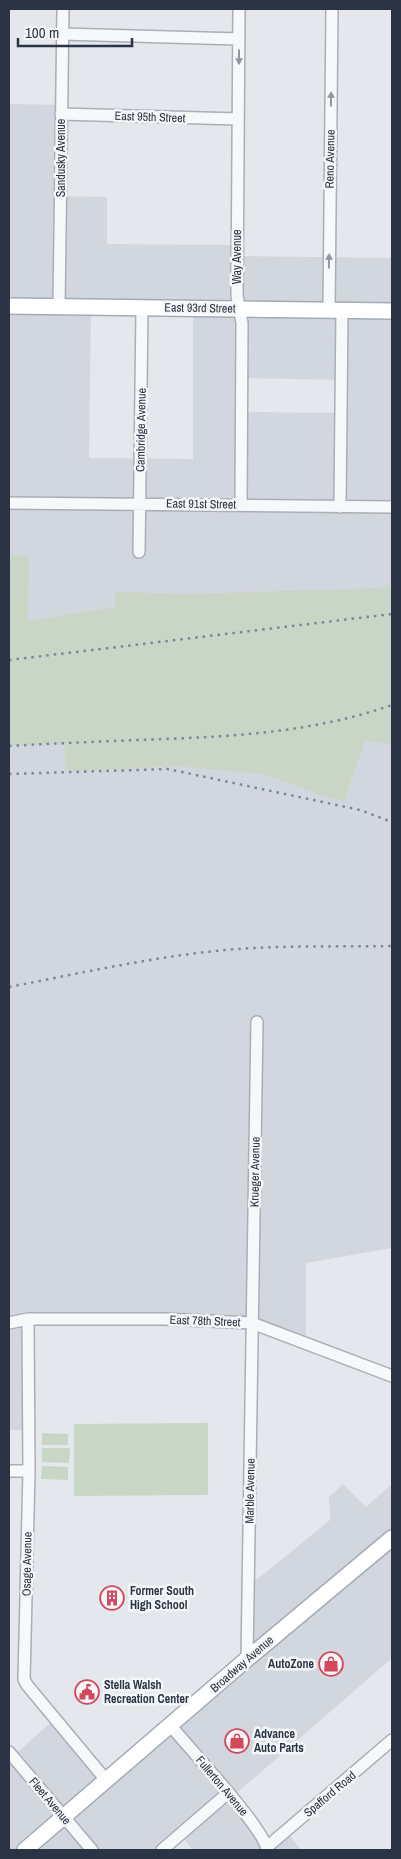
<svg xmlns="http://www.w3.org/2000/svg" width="401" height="1859" font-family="'Archivo Narrow',sans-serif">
  <rect width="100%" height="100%" fill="#e4e7ec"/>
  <path fill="#d2d6de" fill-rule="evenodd" d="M9 104 61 105V196L107 197V244L237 245 238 256 392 258V1248L306 1263V1343L252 1323 28 1319 29 1430H9ZM91 307 193 309V459L89 458ZM242 378 341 380V413L242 412Z
    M343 1484 366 1507 392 1484V1658L232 1797 267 1847 286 1831 301 1850H192L184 1839 171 1850H9V1752L13 1756 55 1719 106 1779 247 1659 248 1587 330 1520 329 1497Z"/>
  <path fill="#c9d6c5" d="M9 555 29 556 28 621 115 607V592L191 594 380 588 392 583V744L365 741 344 801 326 797 264 774 175 766 66 772 64 743 9 746Z
    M208 1423V1495L74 1496V1424Z
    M42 1433 68 1434V1445H42Z
    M42 1448H70L69 1463 42 1462Z
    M42 1466 68 1467V1480L41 1479Z"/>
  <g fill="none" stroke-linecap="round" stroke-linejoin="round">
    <g stroke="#a9aeb7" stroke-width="14">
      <path id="minor" d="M239 9 237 296 242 323 241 505
        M62 34 239 39
        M61 114 238 119
        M59 306 63 9
        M329 310 332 9
        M9 503 392 507
        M340 507 342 310
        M139 552 142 308
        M28 1319 29 1471 24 1679 27 1685 106 1780
        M9 1323 28 1319H164L252 1323 392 1376
        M9 1471H29
        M247 1659 257 1022
        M171 1726C188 1747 266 1830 267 1850
        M9 1752 92 1850
        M267 1847 392 1740
        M162 1850 228 1793"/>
    </g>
    <g stroke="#a3abb8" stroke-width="18">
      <path id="major" d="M9 306 392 311
        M25 1850 247 1659 392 1538"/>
    </g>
    <use href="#minor" stroke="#f7f8fa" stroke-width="11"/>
    <use href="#major" stroke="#fff" stroke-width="15"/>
    <path stroke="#7d8696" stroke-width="2.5" stroke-dasharray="2.5 5" stroke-linecap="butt" d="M9 660 392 614
      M9 746C61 743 112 741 164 739 243 736 317 731 392 705
      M9 774 168 769 360 810 392 822
      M9 987C81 973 152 957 225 950 281 945 337 947 392 946"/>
  </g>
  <defs><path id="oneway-solid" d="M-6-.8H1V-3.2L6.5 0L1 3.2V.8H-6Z" transform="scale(1.25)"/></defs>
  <g fill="#9196a0">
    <use href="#oneway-solid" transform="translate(239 57) rotate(90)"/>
    <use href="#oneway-solid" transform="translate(331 99) rotate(-89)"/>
    <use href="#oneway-solid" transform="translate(329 261) rotate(-89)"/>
  </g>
  <defs>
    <g id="building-ring" transform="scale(1.25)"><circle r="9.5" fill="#f4f6f9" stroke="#d1495b" stroke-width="1.5"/><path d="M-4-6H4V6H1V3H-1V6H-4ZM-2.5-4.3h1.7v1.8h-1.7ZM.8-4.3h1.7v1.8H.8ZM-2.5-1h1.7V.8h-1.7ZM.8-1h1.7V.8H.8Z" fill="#d1495b"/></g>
    <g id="shop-ring" transform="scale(1.25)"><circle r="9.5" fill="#f4f6f9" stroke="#d1495b" stroke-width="1.5"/><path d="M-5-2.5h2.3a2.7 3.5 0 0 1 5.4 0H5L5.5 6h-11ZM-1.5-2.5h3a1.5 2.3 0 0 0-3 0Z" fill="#d1495b"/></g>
    <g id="civic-ring" transform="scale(1.25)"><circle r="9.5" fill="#f4f6f9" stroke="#d1495b" stroke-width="1.5"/><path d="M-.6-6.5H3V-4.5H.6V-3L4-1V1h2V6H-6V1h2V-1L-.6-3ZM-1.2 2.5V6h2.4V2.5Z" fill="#d1495b"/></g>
  </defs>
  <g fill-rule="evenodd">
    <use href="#building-ring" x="112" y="1598"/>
    <use href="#shop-ring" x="331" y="1664"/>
    <use href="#civic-ring" x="87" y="1692"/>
    <use href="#shop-ring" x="237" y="1741"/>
  </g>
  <g text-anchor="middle" stroke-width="5" stroke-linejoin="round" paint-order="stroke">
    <g font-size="12" fill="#2b3445" stroke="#f4f6f9">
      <text transform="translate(150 117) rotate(2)" y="4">East 95th Street</text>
      <text transform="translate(61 158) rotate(-90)" y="4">Sandusky Avenue</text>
      <text transform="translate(330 159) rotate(-89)" y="4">Reno Avenue</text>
      <text transform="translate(237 257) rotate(-90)" y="4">Way Avenue</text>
      <text transform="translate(200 308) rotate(1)" y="4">East 93rd Street</text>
      <text transform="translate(141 430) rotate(-89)" y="4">Cambridge Avenue</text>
      <text transform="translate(201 504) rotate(1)" y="4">East 91st Street</text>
      <text transform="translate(255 1172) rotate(-89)" y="4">Krueger Avenue</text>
      <text transform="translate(205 1321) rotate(2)" y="4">East 78th Street</text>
      <text transform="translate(250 1491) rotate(-89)" y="4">Marble Avenue</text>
      <text transform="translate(27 1564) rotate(-89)" y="4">Osage Avenue</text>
      <text transform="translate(242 1664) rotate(-41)" y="4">Broadway Avenue</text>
      <text transform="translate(222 1786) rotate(50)" y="4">Fullerton Avenue</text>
      <text transform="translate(330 1794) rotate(-40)" y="4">Spafford Road</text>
      <text transform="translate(50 1801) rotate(50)" y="4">Fleet Avenue</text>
    </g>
    <g font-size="12" font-weight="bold" fill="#2b3445" stroke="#f4f6f9" text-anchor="start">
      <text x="130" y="1595">Former South<tspan x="130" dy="14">High School</tspan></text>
      <text x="314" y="1668" text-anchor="end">AutoZone</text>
      <text x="104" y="1689">Stella Walsh<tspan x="104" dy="14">Recreation Center</tspan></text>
      <text x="254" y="1738">Advance<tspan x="254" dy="14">Auto Parts</tspan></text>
    </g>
  </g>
  <rect width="401" height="1859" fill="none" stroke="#2b3445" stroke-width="20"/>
  <path d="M18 38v8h114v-8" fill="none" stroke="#2b3445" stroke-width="2.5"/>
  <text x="25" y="38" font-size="15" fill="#2b3445" stroke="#f4f6f9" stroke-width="4" paint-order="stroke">100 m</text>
</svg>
